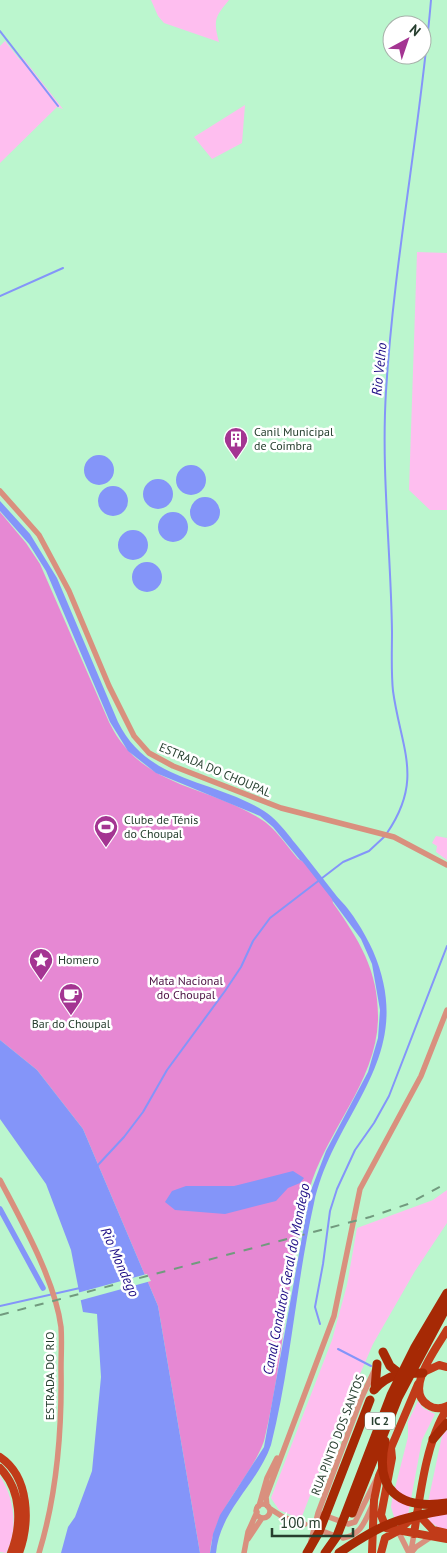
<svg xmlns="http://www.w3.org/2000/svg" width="447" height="1553" font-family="'PT Sans',sans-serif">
  <rect width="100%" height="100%" fill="#bbf6ce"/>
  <path fill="#febeef" d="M151 0H229C215 17 213 20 219 42L164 23 158 16Z
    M5 41 20 60 23 58 63 109 57 107 0 163V46Z
    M245 105 242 143 212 159 194 137Z
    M417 252 447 253V510H430L409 490Z
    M436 836 447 838V860L436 852 437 846 432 843Z
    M447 1190V1223L415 1271 373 1344 331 1441 301 1519 279 1510 271 1498 332 1340 347 1285 357 1228 433 1200Z
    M418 1401 423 1408 435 1414 422 1440 408 1515 395 1520 391 1507 392 1500 408 1437V1422Z
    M447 1430V1530L439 1528 429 1521 428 1502 442 1436Z
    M0 1476C14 1497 19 1530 6 1553L0 1552Z"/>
  <path fill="#e688d3" d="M0 512 26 543 40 564 109 722C141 788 204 784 259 818 275 827 286 845 298 859L304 862 332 897 333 903C360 941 379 972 378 1020 376 1083 325 1132 309 1191 287 1271 284 1360 264 1441 250 1480 213 1509 210 1553H200L158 1306 83 1129 37 1070 0 1040Z"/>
  <path fill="#8495f9" d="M84 470a15 15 0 1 1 30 0a15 15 0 1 1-30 0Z
    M176 480a15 15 0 1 1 30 0a15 15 0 1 1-30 0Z
    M143 494a15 15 0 1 1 30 0a15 15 0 1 1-30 0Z
    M98 501a15 15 0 1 1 30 0a15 15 0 1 1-30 0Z
    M190 512a15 15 0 1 1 30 0a15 15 0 1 1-30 0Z
    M0 501 30 534 57 578 118 722C148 783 213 779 264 811 275 818 283 828 291 838 296 845 304 852 306 860L304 862 300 860 273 827 260 816 156 773 128 751 110 722 46 571 29 544 0 511Z
    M158 527a15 15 0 1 1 30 0a15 15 0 1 1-30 0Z
    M118 545a15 15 0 1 1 30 0a15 15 0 1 1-30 0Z
    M132 577a15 15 0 1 1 30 0a15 15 0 1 1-30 0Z
    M334 895C348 904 366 935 373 951 419 1058 335 1109 314 1203 296 1283 291 1366 271 1445 257 1485 220 1510 216 1553H210L213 1534 220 1515 264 1447 310 1193 326 1151 368 1072 378 1038 380 1010 372 964 361 939 332 900Z
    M0 1040 37 1070 83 1129 158 1306 200 1553H61L68 1527 75 1517 92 1471 101 1377 97 1314 83 1312 71 1250 46 1184 0 1119Z
    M293 1171 304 1178 300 1183 288 1188 276 1201 225 1214 175 1210 165 1202 172 1191 186 1186H234Z"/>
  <path fill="#bbf6ce" d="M147 1274 151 1281 78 1301 77 1293Z"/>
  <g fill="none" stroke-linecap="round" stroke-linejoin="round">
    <path stroke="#8495f9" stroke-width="2" d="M0 31 58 106
      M0 296 63 268
      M387 833C424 779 401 749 393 691 391 672 392 652 392 632 391 552 381 472 386 391 394 260 420 131 431 0
      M97 1166 124 1137 143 1112 167 1070 225 991 241 967 253 941 270 918 343 862 369 851 384 837
      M0 1306 80 1288
      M320 1324 315 1307 323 1264 330 1211 337 1189 355 1150 374 1123 389 1096 447 946
      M338 1349 371 1366"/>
    <path stroke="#8495f9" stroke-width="5.5" d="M301 855 337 901
      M0 1209 43 1288"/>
    <path stroke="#d9907e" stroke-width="5.5" d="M0 491 39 535 69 591 109 686 134 736 149 753 173 766 281 808 394 837 447 865
      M0 1180C22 1222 55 1280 61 1327 62 1341 61 1355 61 1369 62 1431 57 1494 39 1553
      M375 1369 361 1399 318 1513 348 1524 355 1522 377 1478
      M256 1511a7 7 0 1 1 14 0a7 7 0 1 1-14 0Z
      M259 1506 267 1478 277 1458
      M267 1506 266 1497 334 1316 360 1189 421 1076 447 1010
      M269 1508 283 1517 305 1524
      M317 1529 338 1537
      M398 1531 409 1553
      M343 1538C362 1535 365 1520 373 1504
      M248 1539 262 1518
      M311 1541 318 1513
      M411 1551 414 1534
      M244 1553 248 1532 257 1512
      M411 1553 416 1547 431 1537"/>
    <path stroke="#c13b19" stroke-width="8" d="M447 1330C437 1348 403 1390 428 1405 434 1409 441 1409 447 1406
      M424 1372 439 1365 447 1367
      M391 1448 392 1458 381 1515 386 1528 447 1539
      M0 1457C30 1477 30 1523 19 1553
      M0 1468C22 1491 22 1525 11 1553
      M417 1513 433 1530 447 1533
      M414 1534C420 1496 426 1441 447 1409
      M372 1553 374 1500 379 1476 418 1384
      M381 1553 385 1538 398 1531 414 1516"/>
    <path stroke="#a62905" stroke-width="9" d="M383 1352 390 1366 399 1373
      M375 1389 377 1364
      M374 1390C388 1373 403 1373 423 1373
      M433 1439 447 1423"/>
    <path stroke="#719a7e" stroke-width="2" stroke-dasharray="9 9" stroke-linecap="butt" d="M0 1315 370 1217 408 1204 447 1183"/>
    <path stroke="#a62905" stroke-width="9" d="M385 1441C374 1490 399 1510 447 1503
      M352 1513 398 1398 447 1306
      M307 1553 319 1532 370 1400
      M325 1553 337 1536 391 1395 415 1347 447 1293
      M339 1553C381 1524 397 1518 447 1510"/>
  </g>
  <defs>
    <g id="building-pin" transform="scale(1.25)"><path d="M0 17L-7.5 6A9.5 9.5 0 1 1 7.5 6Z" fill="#a43592" stroke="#fff"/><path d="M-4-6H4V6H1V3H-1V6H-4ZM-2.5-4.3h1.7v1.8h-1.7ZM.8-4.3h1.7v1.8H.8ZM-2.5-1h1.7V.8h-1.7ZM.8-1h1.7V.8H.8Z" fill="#fff"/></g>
    <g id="stadium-pin" transform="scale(1.25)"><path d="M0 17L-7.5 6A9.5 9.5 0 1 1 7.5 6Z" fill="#a43592" stroke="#fff"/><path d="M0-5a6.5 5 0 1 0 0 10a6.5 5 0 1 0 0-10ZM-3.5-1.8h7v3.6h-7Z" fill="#fff"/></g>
    <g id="sight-pin" transform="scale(1.25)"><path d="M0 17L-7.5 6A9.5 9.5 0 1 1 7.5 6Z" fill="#a43592" stroke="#fff"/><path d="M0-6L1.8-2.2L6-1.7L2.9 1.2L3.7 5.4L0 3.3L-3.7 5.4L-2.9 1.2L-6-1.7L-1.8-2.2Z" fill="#fff"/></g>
    <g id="cafe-pin" transform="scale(1.25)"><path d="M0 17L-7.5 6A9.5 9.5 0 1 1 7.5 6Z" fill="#a43592" stroke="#fff"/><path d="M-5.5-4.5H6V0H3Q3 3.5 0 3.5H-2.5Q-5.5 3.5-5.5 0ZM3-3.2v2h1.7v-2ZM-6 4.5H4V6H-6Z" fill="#fff"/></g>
  </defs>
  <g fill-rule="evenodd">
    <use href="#building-pin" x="236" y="439"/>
    <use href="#stadium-pin" x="106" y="827"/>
    <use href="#sight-pin" x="41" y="960"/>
    <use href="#cafe-pin" x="71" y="995"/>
  </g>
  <g text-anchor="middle" stroke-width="5" stroke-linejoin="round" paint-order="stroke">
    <rect fill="#fff" stroke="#67786d" stroke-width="1" x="365" y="1412.5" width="30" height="17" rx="4"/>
    <g font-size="11" font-weight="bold" fill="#263e2e">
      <text x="380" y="1425">IC 2</text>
    </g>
    <g font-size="12" fill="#263e2e" stroke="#fff" text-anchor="start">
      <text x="254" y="436">Canil Municipal<tspan x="254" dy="14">de Coimbra</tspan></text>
      <text x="124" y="824">Clube de Ténis<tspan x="124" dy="14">do Choupal</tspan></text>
      <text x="58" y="964">Homero</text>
      <text x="71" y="1028" text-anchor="middle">Bar do Choupal</text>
    </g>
    <g font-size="12" fill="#263e2e" stroke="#fff">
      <text transform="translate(215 770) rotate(23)" y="4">ESTRADA DO CHOUPAL</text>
      <text transform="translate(50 1376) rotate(-90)" y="4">ESTRADA DO RIO</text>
      <text transform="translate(338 1435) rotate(-69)" y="4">RUA PINTO DOS SANTOS</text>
    </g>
    <g font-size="12" fill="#4b1142" stroke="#fff">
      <text x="186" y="985">Mata Nacional<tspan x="186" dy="14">do Choupal</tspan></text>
    </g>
    <g font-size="14" font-style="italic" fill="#200f86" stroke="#fff">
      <text transform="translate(379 369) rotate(-84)" y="5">Rio Velho</text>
      <text transform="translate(120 1262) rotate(66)" y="5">Rio Mondego</text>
      <text transform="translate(286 1279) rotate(-79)" y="5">Canal Condutor Geral do Mondego</text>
    </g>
  </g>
  <g transform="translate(407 40) rotate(40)"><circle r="24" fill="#ffffff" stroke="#a8b2ab"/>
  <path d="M0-4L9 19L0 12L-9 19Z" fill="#a43592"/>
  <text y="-8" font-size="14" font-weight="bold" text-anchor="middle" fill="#263e2e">N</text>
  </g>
  <path d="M272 1528v8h81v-8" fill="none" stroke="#263e2e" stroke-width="2.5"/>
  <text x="280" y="1528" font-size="15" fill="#263e2e" stroke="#ffffff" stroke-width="4" paint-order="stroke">100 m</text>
</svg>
